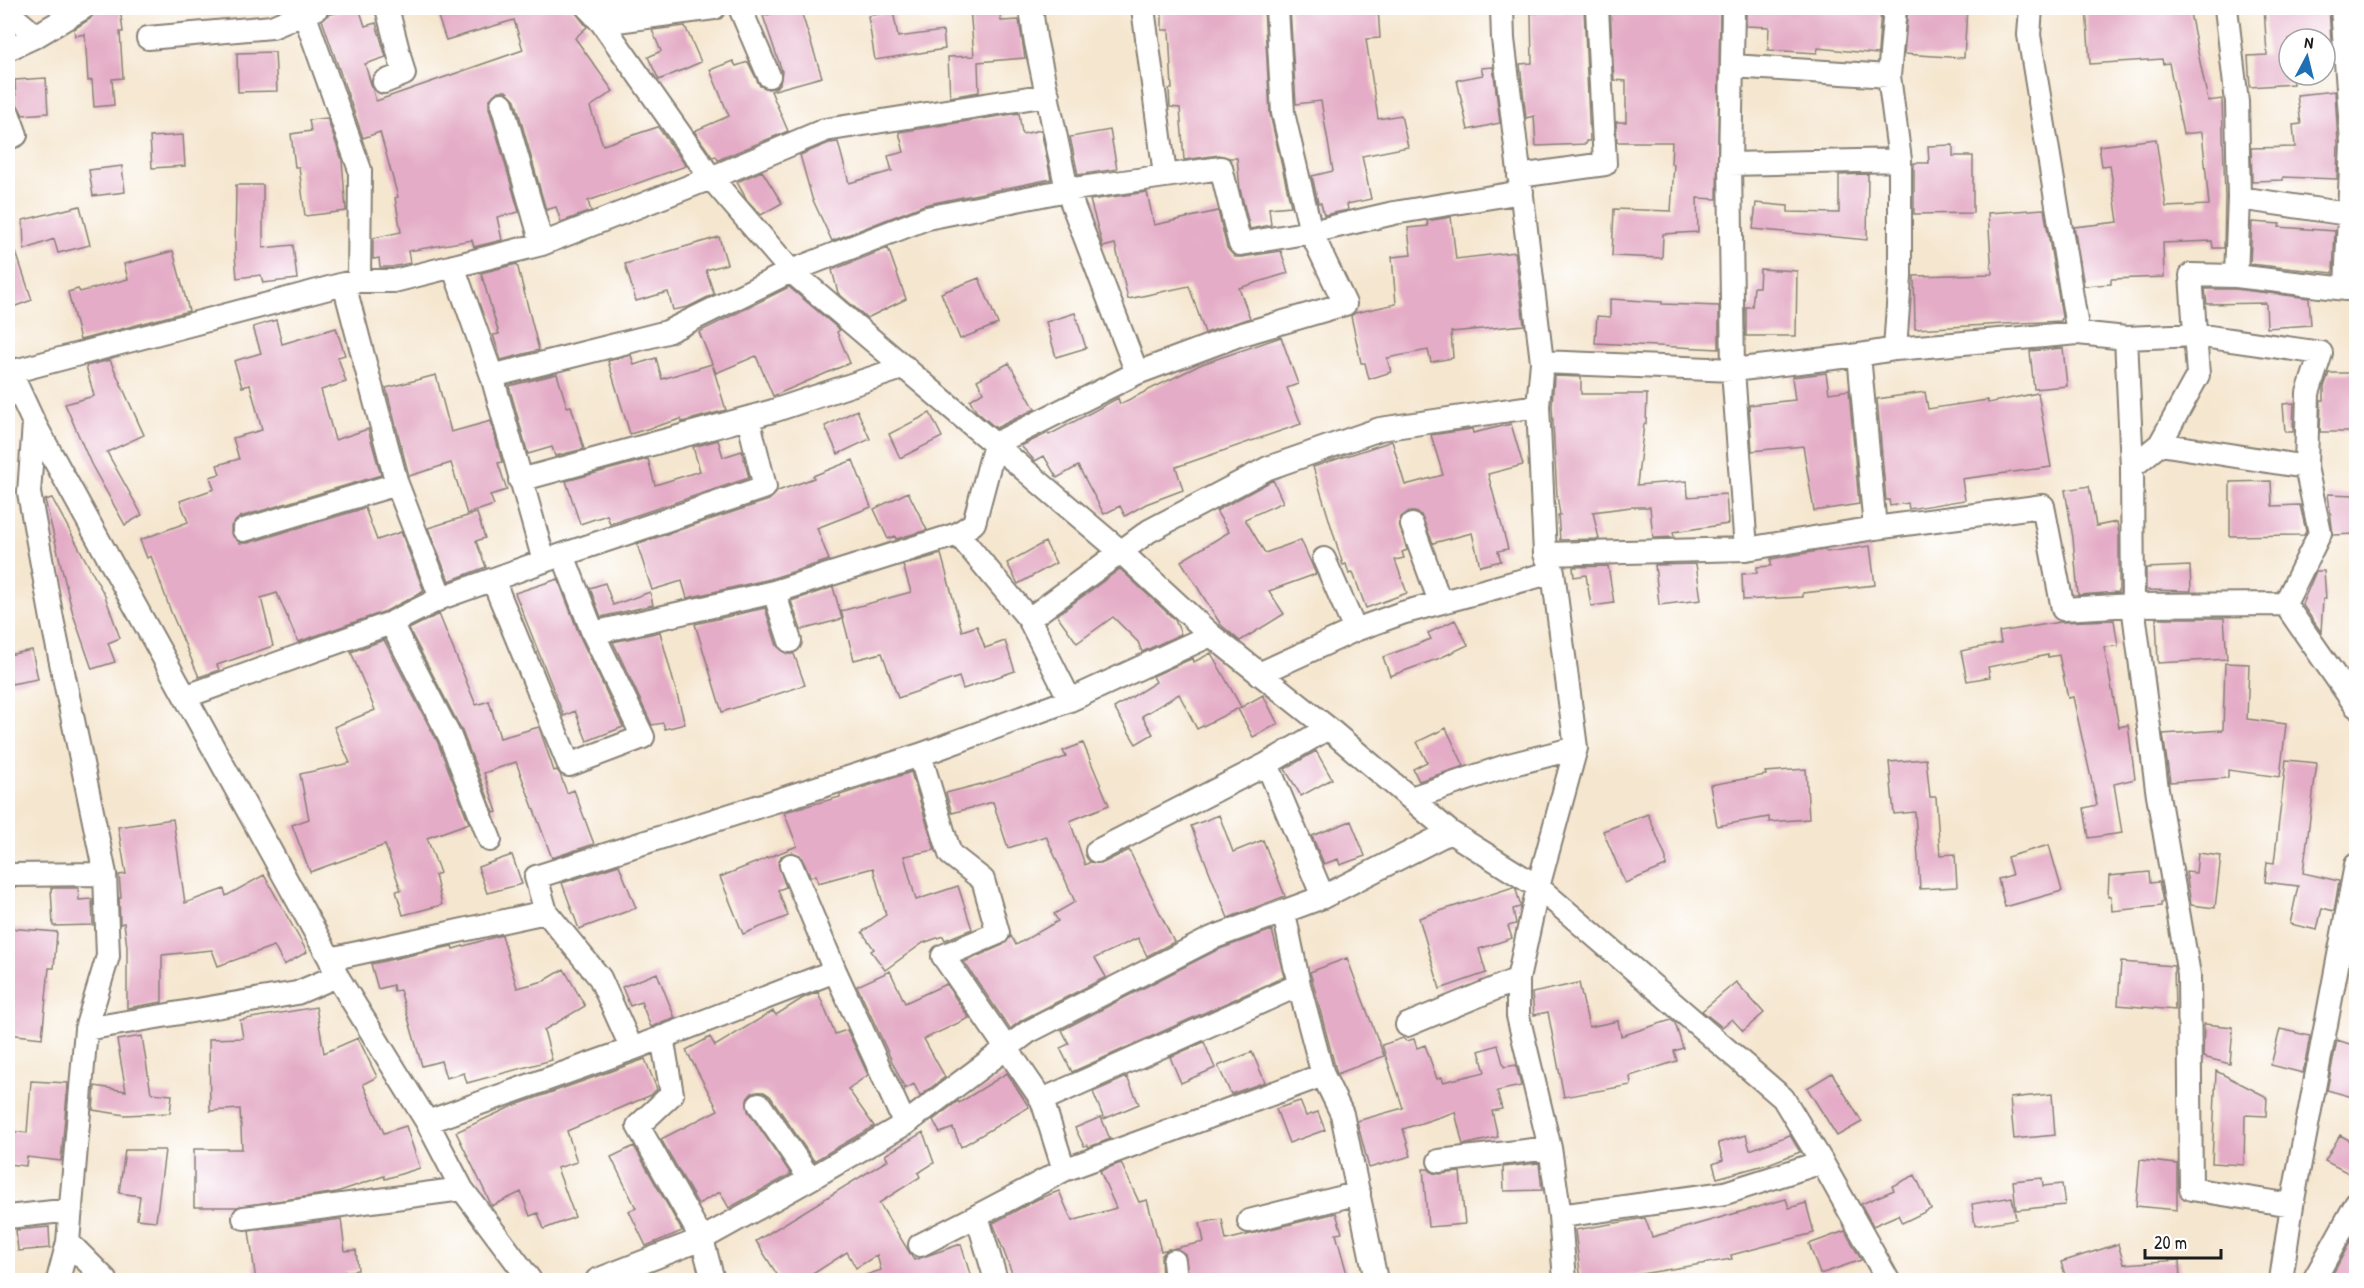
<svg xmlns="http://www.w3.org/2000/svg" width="2364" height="1288" font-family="'Patrick Hand',sans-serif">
  <rect width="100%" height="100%" fill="#fff"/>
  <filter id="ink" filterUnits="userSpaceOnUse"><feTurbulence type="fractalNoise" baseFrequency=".0167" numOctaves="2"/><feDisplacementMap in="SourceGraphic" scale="12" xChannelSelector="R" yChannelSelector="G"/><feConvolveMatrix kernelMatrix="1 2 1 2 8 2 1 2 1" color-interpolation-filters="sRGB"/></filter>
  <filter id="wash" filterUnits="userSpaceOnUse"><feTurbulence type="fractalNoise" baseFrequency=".008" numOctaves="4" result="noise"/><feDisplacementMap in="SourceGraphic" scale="24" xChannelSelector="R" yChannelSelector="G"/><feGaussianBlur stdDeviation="1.35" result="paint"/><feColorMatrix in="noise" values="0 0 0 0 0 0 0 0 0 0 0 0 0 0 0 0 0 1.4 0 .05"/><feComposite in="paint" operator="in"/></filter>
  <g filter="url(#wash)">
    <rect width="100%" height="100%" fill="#f5e6cf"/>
    <g id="blocks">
      <path fill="#e4acc6" d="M96 8H120L123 32H120L123 78 112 79 114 105 94 107 92 80 88 81 85 34 75 36 74 29 90 19Z
        M354 8H359L365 26 376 23 386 57 365 64 376 101 523 50 514 20 446 40 435 8H572L587 27 575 38 613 91 590 107 603 145 658 127 686 166 588 201 591 211 561 222 556 207 546 210 515 100 506 91H498L489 100V108L519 212 497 217 502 240 474 247 472 240 408 251 410 263 392 267H380L379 258 373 259V238L401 232 395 198 398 197 380 132 363 138 322 20 328 15Z
        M795 8H800L822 77 771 91 788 131 718 160 716 156 712 157 694 131 729 116 710 70 733 61 736 66 748 62 760 86 768 89 775 88 780 84 782 71 763 16Z
        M970 8H999L1001 21 1019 20 1025 58 978 62 979 92 950 97 948 57 974 56Z
        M1175 8H1264L1270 114 1291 206 1269 208 1271 225 1250 229 1240 189 1237 158H1230L1219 155 1184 160 1180 108 1170 107 1169 89H1172L1169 30H1162V9Z
        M1290 8H1378L1380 38 1366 39 1378 119 1401 115 1408 147 1362 156 1371 199 1347 204 1348 210 1324 215 1321 203H1318L1312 176 1333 171 1321 101 1296 104Z
        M1562 8H1584L1590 141H1586V144L1536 146 1534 116 1526 118 1520 64 1532 63 1531 13 1563 12Z
        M1610 8H1720L1717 199 1697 198 1698 232 1663 234 1662 258 1612 256 1614 209 1671 211 1674 164H1671L1672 142H1617L1616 122H1626V81L1614 80Z
        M1746 8H1881L1878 52 1877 54 1818 48 1817 53 1768 50 1769 27 1746 26Z
        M1908 8H1967L1964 58 1904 54Z
        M2086 8H2189L2208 101 2222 99 2225 198 2224 248H2213L2212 241 2163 243 2164 277 2111 279V284L2084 286 2074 227 2118 222 2110 165 2102 166 2099 146 2156 139 2166 207 2209 205 2202 132 2183 134 2169 63 2163 64 2162 59 2090 64Z
        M2264 8H2329L2331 42H2325V39H2289V75H2292L2293 84 2250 87 2248 56 2267 55Z
        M893 11 898 37 943 31 945 49 875 60 868 16Z
        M685 26 701 62 659 80 648 57 661 51 652 30Z
        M275 52 277 91 238 92 237 53Z
        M1493 67 1500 123 1468 130 1457 80 1483 75 1481 68Z
        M46 78 48 113 23 115 16 102 15 80Z
        M2335 91 2338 143 2337 179 2283 177V180L2252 181 2251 148 2295 147 2293 125 2301 124 2297 95Z
        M1019 113 1022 134 1041 130 1051 179 924 205 832 241 812 198 800 155 829 143 838 142 849 183 892 171 888 156 904 152 899 132Z
        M327 118 342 160 346 211 305 216 299 167H295L291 134 311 131 309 120Z
        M1110 130 1117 169 1078 175 1070 137Z
        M183 135 185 166 152 168 150 137Z
        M1953 145V156H1973V213L1914 214V163H1929L1928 146Z
        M122 166 125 192 93 196 89 170Z
        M762 171 782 203 761 215 747 200 737 182Z
        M1868 174 1867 240 1753 229 1756 203 1788 206V212L1839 213V175Z
        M236 185H263V248L293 245 297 279 263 283 261 275 237 278 235 255Z
        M1147 192 1154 225 1218 211 1227 248 1235 257H1242L1281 251 1288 273 1239 288 1250 318 1205 333 1189 286 1128 299 1115 244 1103 247 1090 200Z
        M80 206 90 245 58 253 54 239 24 250 23 220Z
        M2044 209 2062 317 2061 321 1915 329 1914 276 1992 274 1988 213Z
        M1451 217 1456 259 1515 252 1524 325 1451 332 1453 358 1431 362 1428 350 1387 358 1391 372 1369 379 1365 363H1361L1351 316 1355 313 1396 304 1392 257 1411 255 1408 228 1428 226 1427 221Z
        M2252 222 2280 224 2279 227 2335 231 2333 273 2250 264Z
        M11 237 32 300 13 307 8 291V238Z
        M719 237 727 264 706 270 714 294 688 307 673 310 668 292 636 301 625 264Z
        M888 248 906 299 867 318 838 293 832 270Z
        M173 251 189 311 80 340 68 292 78 289 80 292 128 279 124 264Z
        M517 264 539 350 501 360 493 335 499 334 481 273Z
        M1760 269 1797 271 1796 336H1746V307H1752L1754 287H1759Z
        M979 278 998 324 960 339 941 293Z
        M789 287 840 330 837 332 850 363 773 396 756 356 716 373 699 332Z
        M2205 289H2235L2309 298 2311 325 2267 328 2266 303 2207 304Z
        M1610 299 1662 302V304L1719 306V349L1595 343 1597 316 1610 317Z
        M1075 313 1086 348 1056 357 1046 322Z
        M276 320 282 344 336 328 345 355 338 357 346 382 321 390 335 440 368 429 381 475 240 517 231 526V534L240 543H248L365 508 377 540 401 532 424 591 386 611 298 642 277 593 261 598 273 646 217 665 219 670 199 677 171 612 151 556 147 558 140 540 188 522 180 501 214 489 210 477 220 474 217 465 239 459 233 438 262 430 250 385 242 387 234 361 261 353 253 327Z
        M1281 337 1298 384 1287 388 1301 424 1176 467 1183 490 1146 504 1125 516 1120 506 1104 514 1078 466 1057 478 1044 456 1035 461 1021 446 1048 433 1049 435 1118 398 1120 404 1202 364Z
        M2063 348 2067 386 2034 389 2030 351Z
        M631 355 634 365 656 358 662 379 712 364 726 410 682 422 681 419 630 434 608 361Z
        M110 360 144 435 107 452 142 515 125 525 91 464 65 404 94 396 86 366Z
        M1009 363 1035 409 996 428 976 411 970 400 983 392 977 380Z
        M1826 373 1829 393 1849 390 1859 504 1814 511 1803 446 1752 451 1749 405 1795 400 1792 377Z
        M2329 373H2356V432H2320L2321 400H2324V387Z
        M557 374 567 407 571 406 584 449 555 456 552 447 528 454 509 386Z
        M436 375 451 432 491 421 502 462 498 463 507 490 490 495 494 505 467 514 451 463 409 476 386 388Z
        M1554 376 1581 377V394H1647L1646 424H1644L1637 485 1687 481 1688 497 1726 494 1728 524 1673 532 1674 537 1653 538 1650 507H1631L1593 512 1599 539 1560 540 1558 515H1560L1557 496 1552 406Z
        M1925 392 1928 409 1987 400 1988 403 2038 393 2051 467 1962 479 1965 500 1909 509 1908 503 1890 506 1889 500H1886L1877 399Z
        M2294 403 2293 432H2285L2283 404Z
        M857 410 870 439 838 454 825 426Z
        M930 413 942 437 900 458 889 434Z
        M1511 424 1523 465 1488 474 1508 549 1498 551 1501 561 1480 566 1472 533 1433 543 1421 515 1415 512H1408L1401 517 1399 523 1407 550 1402 552 1404 558 1395 560 1407 593 1366 608 1353 573 1349 574 1346 564 1343 565 1313 467 1392 441 1405 485 1443 475 1431 435 1472 429 1473 433Z
        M718 440 723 457 742 451 749 478 610 524 607 515 580 524 566 481 648 459 655 485 700 471 693 447Z
        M853 460 871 507 817 528 829 560 770 579 687 598 682 581 652 590 637 544 769 500 778 491 814 478 813 476Z
        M1273 480 1283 502 1245 519 1265 553 1301 540 1316 574 1269 591 1284 614 1240 641 1221 625 1181 561 1229 532 1216 511Z
        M2271 481 2272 506 2300 505 2306 531 2304 535 2230 536V482Z
        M2089 486 2096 526 2117 522 2119 534V592L2078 595 2073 538 2065 490Z
        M908 492 927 530 896 539 895 536 888 539 874 509Z
        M2328 494 2356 495 2355 534 2333 535Z
        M52 498 105 596 120 638 108 643 115 662 92 669 73 614 45 500Z
        M477 513 485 538 476 541 486 567 449 581 428 528Z
        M1045 542 1056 563 1018 584 1007 563Z
        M1870 546 1875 585 1803 593V597L1743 600 1742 574 1757 573V567L1771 566V559L1824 550 1827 552Z
        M941 554 962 631 977 626 985 648 1005 641 1015 671 963 689 959 677 898 698 882 653 854 660 841 611 911 592 903 565Z
        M1696 564 1701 600 1659 605 1655 565Z
        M1608 566 1614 603 1591 606 1586 575 1574 577 1573 567Z
        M2190 566 2191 591 2146 590V568Z
        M1120 569 1175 620 1181 634 1142 652 1138 642 1113 617 1077 643 1057 615Z
        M2316 571H2324L2326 599H2323L2321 632 2302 604Z
        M558 579 581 639 623 727 587 741 575 711 564 716 515 593Z
        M605 583 613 605 650 592 653 605 601 617 590 588Z
        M833 587 842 619 801 630 791 601Z
        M765 608 777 646 787 654H794L805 685 722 712 695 624Z
        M439 614 476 705 489 701 500 738 539 727 554 771 557 770 560 774 567 793 574 790 594 844 552 858 516 762 484 773 497 812 494 813 462 731 409 629Z
        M2156 618H2224L2227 659 2158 663Z
        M1455 620 1468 645 1440 658 1390 676 1383 657 1431 639 1428 633Z
        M2114 620 2118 646 2104 647 2119 727 2128 725 2135 779 2114 784 2122 833 2089 838 2084 808 2097 805 2073 697 2068 698 2059 655 2048 657V655L1988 667 1990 677 1967 681 1961 651 2001 643 1999 632 2060 622Z
        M660 632 685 724 665 729 663 723 652 725 613 642Z
        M384 640 438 743 469 823 427 838 440 873 435 875 442 905 403 915 396 891 401 890 385 845 310 872 292 825 309 819 300 774 350 763 334 727 375 710 351 652Z
        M32 650 38 679 11 684 8 655Z
        M1211 653 1241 707 1197 729 1179 694 1142 716 1153 734 1136 744 1114 708 1156 682 1153 676 1193 658 1194 662Z
        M2225 663 2249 664 2247 719 2286 724 2280 777 2228 770V778L2170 782 2163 734 2223 730Z
        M1263 695 1278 724 1253 737 1238 709Z
        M1446 728 1464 766 1419 781 1413 769 1427 762 1417 742Z
        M1083 743 1109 805 1070 821 1085 865 1090 862 1103 863 1129 850 1174 942 1147 956 1138 938 1095 958 1106 977 1022 1020 1010 1029 964 962 1003 945 1011 936 1016 945 1058 921 1054 914 1075 902 1046 836 1008 848 993 802 952 813 946 793 981 784V785L1066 757 1063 751Z
        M1316 751 1332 779 1301 796 1285 769Z
        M1926 759 1930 797H1936L1940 855 1955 854 1957 887 1920 889 1915 812 1894 814 1889 762Z
        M2286 760 2317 763 2303 873 2339 881 2334 911 2322 908 2317 930 2290 924 2298 886 2265 882 2267 862 2274 863Z
        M1806 769 1809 819 1769 822V817L1717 826 1710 785 1766 775 1765 772Z
        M911 772 935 850 904 856 916 900 958 886 972 929 945 940 943 936 923 943 885 970 871 951 874 949 862 932 886 915 873 868 818 883 816 875 811 877 800 855 792 852 781 856 778 864 786 887 778 890 788 916 743 934 720 877 797 846 784 812 840 797V795Z
        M1648 814 1666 858V866L1625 883 1603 831Z
        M1219 815 1233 852 1263 840 1285 896 1228 918 1191 826Z
        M173 819 185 903 224 889 226 896 264 875 307 952 284 965 274 946 218 966 212 950 162 955V1002L127 1008V947L124 923 120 924 119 898H121L119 875 126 874 118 827Z
        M1351 821 1365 856 1340 865 1338 859 1324 864 1312 836Z
        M2049 845 2062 891 2005 907 1998 879 2012 875 2007 857Z
        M2198 853 2221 856 2215 908 2191 905 2186 872 2196 873Z
        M512 855 522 884 487 893 478 867Z
        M619 865 636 908 579 929 562 883Z
        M2149 872 2150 883 2159 882 2163 902H2161V906L2112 911 2111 896H2108L2109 876Z
        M1513 887 1516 889 1520 904V907L1513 909 1516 924 1508 926 1512 938 1479 949 1486 973 1440 989 1419 918Z
        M51 888H78L79 900 92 899 93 925 53 926Z
        M8 928 57 932 54 968H49L42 1038 8 1034Z
        M1272 930 1284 977 1072 1072 1060 1048 1069 1044 1062 1030 1217 950Z
        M502 935 517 988 544 981 564 969 585 1006 544 1030 552 1060 467 1083 464 1073 446 1078 441 1061 422 1066 400 990 394 991 393 985 378 989 371 964 452 946 453 949Z
        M1347 958 1384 1056 1337 1074 1310 972Z
        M2121 962 2174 966 2175 1010 2118 1005Z
        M890 971 905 1003 946 984 969 1018 924 1039 945 1077 920 1096 914 1084 905 1089 857 986Z
        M657 973 675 1018 651 1027 641 1002 630 1006 622 987Z
        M1736 982 1764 1013 1743 1031 1732 1019 1722 1027 1702 1011Z
        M1579 983 1589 1027 1618 1021 1621 1036 1671 1020 1675 1023 1683 1048 1674 1051 1677 1061 1630 1076 1631 1085 1564 1097 1548 1012 1534 1015 1532 993Z
        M818 992 835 1034 847 1030 868 1075 848 1089 874 1126 814 1161 770 1096 764 1092 752 1093 747 1099 748 1111 791 1174 729 1208 720 1192 698 1204 661 1139 718 1110 686 1050 710 1037 715 1046 773 1011 776 1015 803 998Z
        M316 1007 324 1053 358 1038 377 1077 363 1084 384 1133 406 1126 420 1168 385 1179 384 1176 337 1192 237 1207H194V1149H242L240 1109 210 1111 209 1039 243 1038 240 1020Z
        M2204 1024 2233 1027 2230 1064 2203 1057Z
        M2280 1029 2310 1036 2303 1073 2271 1065Z
        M142 1036 151 1093 172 1095 170 1113 125 1115 93 1110 95 1086 126 1091 117 1040Z
        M1403 1038 1406 1041 1414 1039 1417 1048 1425 1045 1437 1079 1442 1077 1443 1082 1485 1072 1479 1051 1498 1045 1504 1067 1516 1065 1521 1086 1497 1091 1502 1109 1492 1111 1498 1137 1463 1145 1455 1112 1403 1129 1411 1156 1369 1168 1357 1121 1403 1108 1382 1045Z
        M2337 1040 2356 1046V1098L2327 1090Z
        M1204 1042 1215 1068 1181 1083 1170 1057Z
        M1252 1052 1265 1082 1231 1094 1218 1066Z
        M645 1059 657 1089 651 1095 567 1131 577 1162 557 1168 575 1217 544 1229 538 1213 530 1216 521 1192 492 1206 456 1132 513 1106Z
        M2216 1071 2267 1097 2266 1116 2245 1115 2244 1165 2212 1163Z
        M1007 1073 1029 1107 961 1147 953 1128 940 1133 933 1120 958 1101 959 1103Z
        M1832 1073 1862 1122 1837 1136 1807 1088Z
        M1127 1077 1139 1104 1104 1119 1093 1092Z
        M31 1081 68 1083 61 1161 27 1157 26 1166 8 1164V1131L27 1133Z
        M2052 1094 2055 1135 2014 1139 2010 1098Z
        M1300 1101 1306 1116 1318 1112 1325 1130 1289 1143 1276 1109Z
        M1101 1117 1110 1139 1089 1147 1088 1145 1084 1146 1075 1128Z
        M923 1132 934 1163 918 1173 920 1177 879 1203 914 1260 961 1244 972 1281H863V1276L881 1270 877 1255 856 1268 847 1252 802 1281H781L756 1241 888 1160 885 1155Z
        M1746 1135 1750 1150 1790 1135 1800 1152 1768 1164 1717 1178 1713 1164 1723 1160 1718 1143Z
        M2340 1135 2356 1144V1177L2325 1161Z
        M634 1146 682 1231 646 1246 629 1211 636 1208 611 1157Z
        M125 1150H165L156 1221 137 1219 140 1196 119 1193Z
        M2140 1160 2177 1164V1210L2136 1206Z
        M1121 1163 1139 1202 1147 1200 1161 1251 1168 1249 1161 1256 1162 1281H1015L993 1223 1038 1199 1059 1191 1072 1221 1116 1208 1100 1171Z
        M1539 1163 1542 1190 1504 1191 1503 1167Z
        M1423 1169H1428L1433 1173 1440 1174 1460 1172 1465 1224 1428 1227Z
        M1915 1175 1931 1209 1902 1223 1898 1215 1873 1226 1861 1204 1894 1190 1892 1186Z
        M2042 1178 2043 1186 2062 1184 2065 1205 2016 1210 2013 1181Z
        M2012 1197 2016 1219 1975 1226 1972 1204Z
        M1786 1199 1789 1208 1806 1203 1814 1233 1731 1255 1732 1259 1599 1281H1581L1575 1230 1645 1218 1652 1237Z
        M1336 1213 1342 1233 1336 1234 1349 1281H1189L1185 1254 1175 1248 1204 1242 1200 1223 1222 1219 1226 1240Z
        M341 1219 345 1251 356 1250 358 1270 344 1272 345 1281H314V1277L287 1281H256L249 1231Z
        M49 1227 50 1248 18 1251 16 1230Z
        M1845 1231 1861 1260 1820 1274 1809 1244Z
        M2356 1231V1281H2329Z
        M2118 1244 2124 1264 2179 1260 2180 1281H2067L2061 1262Z"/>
    </g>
  </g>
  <g filter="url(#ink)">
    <use href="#blocks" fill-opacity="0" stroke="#888176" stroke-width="1.5"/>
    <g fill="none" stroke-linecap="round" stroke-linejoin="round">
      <g stroke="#888176" stroke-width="26">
        <path id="minor" d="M588 8 602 23 711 178 791 271 1120 551 1211 635 1328 728 1450 832 1538 887 1783 1098 1822 1162 1888 1280
          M740 8 769 76
          M1031 8 1035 38 1067 190 1137 373
          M1143 8 1165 175
          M1502 8 1503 39 1542 362 1538 406 1545 554
          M1733 8 1730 164 1733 370 1746 549
          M2031 8 2029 35 2078 333 2126 338 2196 335 2321 353 2308 393 2306 467 2320 533 2285 604 2356 706
          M2342 8 2352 143 2346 289H2356
          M8 12 36 36
          M304 13 360 170 359 281
          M602 23 714 8
          M148 38 272 27 317 8
          M8 49 36 36 83 8
          M1732 66 1889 76
          M384 82 404 74 387 8
          M502 104 542 244
          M8 113 16 135 8 138
          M1730 164 1900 160
          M1519 176 1605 164 1597 8
          M2239 198 2348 214
          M453 266 492 376 544 561
          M2236 276 2346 289
          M344 284 397 484 441 598
          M2126 338 2132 467 2133 605 2157 789 2189 975 2191 1189 2292 1205
          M1895 349 2078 333
          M1542 362 1733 370 1859 355
          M8 367 34 423 330 959 337 976 427 1122 462 1189 530 1280
          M11 372 344 284 359 281H394L542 244 711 178 825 130 1048 95
          M492 376 667 332 791 271 927 218 1067 190 1221 168 1240 244 1311 232 1394 213 1522 192
          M34 423 29 493 52 619 105 874 108 956 86 1029 68 1242 58 1280
          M2160 444 2198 375 2191 275 2236 276 2239 198 2237 102 2226 8
          M2132 467 2160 444 2306 467
          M520 480 773 411 905 367
          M1412 525 1440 602
          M1875 528 2043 506 2063 609 2133 605 2285 604
          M244 530 397 484
          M1324 559 1355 630
          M493 580 569 765 643 737 593 633 563 555
          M1029 619 1149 531 1268 468 1380 429 1538 406
          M391 623 450 737 490 840
          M593 633 774 592
          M790 641 774 592 958 534
          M1259 674 1355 630 1402 613 1553 572
          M187 696 391 623 441 598 544 561 765 487 748 418
          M1070 700 1029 619 958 534 974 523 995 444 1137 373 1236 336 1345 304 1311 232 1283 113 1277 8
          M920 755 950 854 983 880 998 933 943 956 1042 1100
          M1411 798 1509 765 1576 748
          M1097 851 1267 764
          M791 865 835 971 905 1124
          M8 875 105 874
          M1323 897 1267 764 1328 728
          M1284 913 1299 985 1323 1075 1342 1114 1376 1280
          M330 959 546 912
          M1407 1025 1518 979
          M86 1029 297 993 337 976
          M662 1037 672 1094 638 1126 702 1239 713 1280
          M632 1049 600 978 546 912 536 877 920 755 1070 700 1211 635
          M759 1104 810 1179
          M427 1122 632 1049 835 971
          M1439 1161 1550 1148
          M1064 1170 1042 1100 1299 985
          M1560 1216 1725 1193 1822 1162
          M8 1217 71 1210
          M244 1218 462 1189
          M1249 1221 1359 1193
          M68 1242 106 1280
          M920 1245 977 1216
          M1174 1261 1176 1280
          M597 1280 702 1239 810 1179 905 1124 1028 1032 1212 938 1323 897 1450 832
          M996 1280 977 1216 1064 1170 1323 1075
          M1565 1280 1560 1216 1550 1148 1518 1016V979L1538 887 1576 748 1553 572 1545 554 1746 549 1875 528 1859 355 1895 349 1900 277V160L1889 76 1895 8
          M2281 1280 2292 1205 2356 865
          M2314 1280 2356 1204"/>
      </g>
      <use href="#minor" stroke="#fff" stroke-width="22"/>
    </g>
  </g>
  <rect width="2364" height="1288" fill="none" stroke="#fff" stroke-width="30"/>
  <g transform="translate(2307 57) rotate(7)"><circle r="28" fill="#ffffff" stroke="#a4a4a4" stroke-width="1.5"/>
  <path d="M0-4.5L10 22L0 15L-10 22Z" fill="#1f6fb2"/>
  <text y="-9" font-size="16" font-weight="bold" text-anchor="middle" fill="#1c1c1c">N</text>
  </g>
  <path d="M2145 1249v9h76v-9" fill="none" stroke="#1c1c1c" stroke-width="3"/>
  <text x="2154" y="1249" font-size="18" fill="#1c1c1c" stroke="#ffffff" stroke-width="4.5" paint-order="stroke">20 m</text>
</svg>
